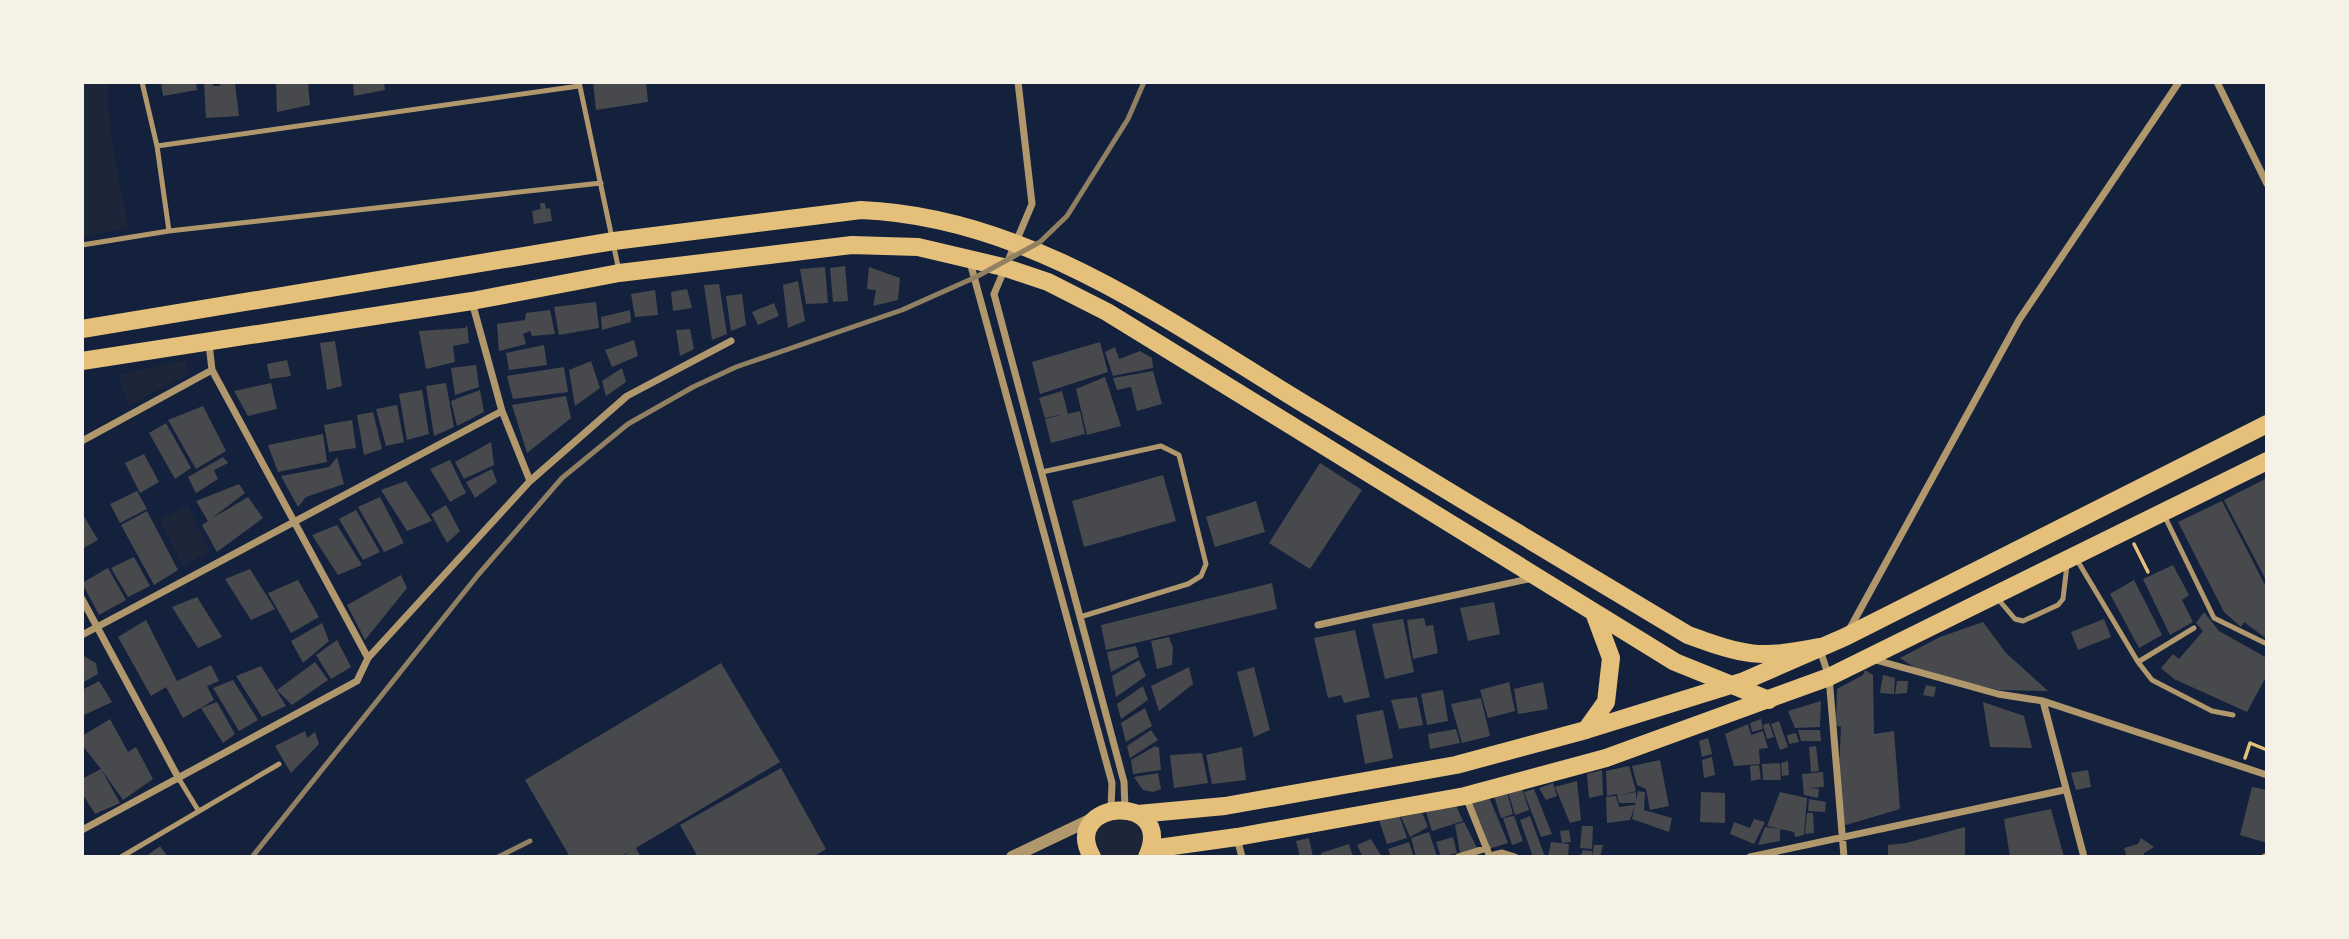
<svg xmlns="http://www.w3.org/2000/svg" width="2349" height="939" font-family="Lato,sans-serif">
  <rect width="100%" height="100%" fill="#14213d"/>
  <path fill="#1d2539" d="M82 82H107L110 130 128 228 82 237Z
    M185 360 190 373 128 406 119 375Z
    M188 506 210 551 183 566 160 520Z
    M1128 815 1146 833 1142 857H1099C1091 825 1098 823 1128 815Z"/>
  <path fill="#48494c" d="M161 82H196L197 90 163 96Z
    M204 82H212L213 86H220L221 82 235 83 239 116 206 118Z
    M276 82H308L310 105 277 112Z
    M353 82H384L385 90 354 96Z
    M593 82H646L648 102 596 110Z
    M540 203H545L546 209 550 208 552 221 534 224 532 211 541 209Z
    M845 266 848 301 833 302 830 268Z
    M825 267 828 303 806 304 800 269Z
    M869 267 900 278 898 300 873 306 876 290 867 289Z
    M798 281 805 321 788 328 783 285Z
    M719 284 727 334 712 340 704 285Z
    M687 289 692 308 673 311 671 292Z
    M655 290 658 315 635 317 631 294Z
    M742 294 746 325 731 331 726 296Z
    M596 302 599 328 559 335 554 307Z
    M774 303 779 316 758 325 752 312Z
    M550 310 555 334 532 336 530 331 523 334 526 344 499 351 497 324 525 320 526 313Z
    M630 310 631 322 602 330 601 317Z
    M467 325 469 343 453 346 455 362 426 369 419 331 465 328Z
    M690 329 694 349 680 356 676 330Z
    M634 340 638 356 612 367 605 350Z
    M335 341 342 386 327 390 320 343Z
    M1100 342 1108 372 1040 394 1032 362Z
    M544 345 547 365 509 370 506 353Z
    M1115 347 1119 359 1140 351 1152 358 1153 368 1113 376 1105 352Z
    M287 360 291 376 270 379 267 364Z
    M591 361 600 388 575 406 569 370Z
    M476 365 479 387 455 395 451 368Z
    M564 367 568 392 513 399 507 376Z
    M622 368 626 382 606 396 602 381Z
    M1153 371 1162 404 1137 411 1131 387 1117 390 1113 378Z
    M1105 377 1121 426 1087 435 1076 389Z
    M271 383 277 409 248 416 234 391Z
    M446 383 454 427 434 436 426 386Z
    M422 390 429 434 407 440 399 394Z
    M480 390 484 412 457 426 451 401Z
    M1062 391 1068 414 1080 411 1085 434 1051 443 1045 419 1064 414 1045 418 1039 398Z
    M566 396 571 418 527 453 512 405Z
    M397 405 404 442 386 446 376 409Z
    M203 406 226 451 196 469 168 420Z
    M373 412 382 449 364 455 357 415Z
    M352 420 356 448 329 452 324 425Z
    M166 423 191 468 175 479 149 433Z
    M323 434 327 462 278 472 268 445Z
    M491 442 494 465 464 479 455 462Z
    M144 454 159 482 140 493 125 463Z
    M223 457 228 463 214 470 218 479 196 493 188 477Z
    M337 457 344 484 306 497 298 507 281 476 329 467Z
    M450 460 466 493 450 502 430 469Z
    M1320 463 1362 490 1310 569 1269 543Z
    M492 469 497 482 475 498 466 482Z
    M1163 475 1176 521 1084 547 1072 501Z
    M2267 478V582L2224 500Z
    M406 481 432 521 407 531 381 490Z
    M239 484 245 493 211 519 248 497 263 518 217 552 202 525 208 521 196 501Z
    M137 491 147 509 120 523 110 504Z
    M380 497 404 543 384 552 358 507Z
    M1256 501 1265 532 1215 547 1206 517Z
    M2222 501 2267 589V639L2244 622 2241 627 2224 612 2178 522Z
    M446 505 460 531 447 543 431 514Z
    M356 510 380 552 363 560 339 519Z
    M147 511 178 570 154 585 121 525Z
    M82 513 98 540 82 549Z
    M337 525 362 565 338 575 312 535Z
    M134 557 150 586 128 597 111 568Z
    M2173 565 2189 595 2182 600 2193 622 2170 635 2143 579Z
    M108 568 126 600 99 615 82 583Z
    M250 569 275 609 251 620 225 579Z
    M401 575 407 588 365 640 347 605Z
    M298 580 319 617 291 633 268 593Z
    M2134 580 2162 635 2139 648 2110 594Z
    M1272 583 1277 609 1106 650 1101 625Z
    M197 597 222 637 198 648 172 607Z
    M1494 602 1500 634 1468 641 1460 608Z
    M2204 612 2219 631 2267 658V675L2247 712 2174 679 2161 668 2173 654 2179 659 2203 631 2196 623Z
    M1424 618 1426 626 1433 625 1438 653 1413 659 1407 620Z
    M1403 619 1414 672 1385 679 1372 624Z
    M2104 619 2111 637 2078 650 2071 632Z
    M146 620 177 681 211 665 219 681 207 686 214 700 183 718 166 687 151 696 118 637Z
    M1983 622 2006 653 2048 691 1998 690 1920 671 1900 658 1940 637Z
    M322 623 329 641 303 663 291 641Z
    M1355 630 1370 697 1344 703 1341 695 1328 698 1314 638Z
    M1169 637 1173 648 1172 665 1157 669 1151 641Z
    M337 640 351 667 331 679 316 655Z
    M1136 646 1139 657 1111 672 1107 652Z
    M82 655 96 663 98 674 82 683Z
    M1139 660 1146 676 1116 697 1112 676Z
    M315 662 328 680 292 705 277 690Z
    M721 663 780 762 636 848 641 857H622L630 851 620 857H570L525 780Z
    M261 666 286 706 262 717 236 676Z
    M1189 667 1193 684 1159 711 1151 686Z
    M1254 667 1270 730 1254 737 1237 672Z
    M1865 670 1873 675 1874 734 1894 731 1900 809 1846 825 1843 822 1839 772 1841 727 1836 725 1837 689 1863 675Z
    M1883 675 1895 678 1894 694 1880 693Z
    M233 680 258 720 239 731 213 688Z
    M99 681 112 702 82 716V690Z
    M1897 681H1908L1907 693 1895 694Z
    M1509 682 1515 711 1488 718 1480 690Z
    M1543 682 1548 709 1518 714 1514 689Z
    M1926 685 1936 687 1934 697 1923 695Z
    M1143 686 1148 700 1121 719 1117 704Z
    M1443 690 1448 721 1427 725 1421 694Z
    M1417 697 1423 725 1399 729 1391 700Z
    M1481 698 1490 736 1462 743 1451 704Z
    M1821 701 1820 727 1795 728 1788 711Z
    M217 702 235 734 223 743 201 708Z
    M1983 702 2024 716 2032 748 1990 747Z
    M1145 708 1152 726 1126 742 1121 723Z
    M1383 710 1393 758 1365 764 1356 715Z
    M110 719 128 752 136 747 153 779 123 800 101 769 120 803 95 814 82 793V779L101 769 82 745V736Z
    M1761 719 1763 729 1752 732 1750 723Z
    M1779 721 1788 747 1780 750 1771 724Z
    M1769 723 1774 737 1767 739 1763 725Z
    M1748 724 1751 735 1763 731 1768 748 1759 749 1760 764 1734 766 1725 734Z
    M1456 729 1460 743 1430 749 1428 734Z
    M1151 730 1158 740 1130 758 1127 746Z
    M1798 730H1820L1821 741H1801Z
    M305 731 307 738 315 732 319 744 291 773 275 746Z
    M1796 733 1799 742 1789 744 1787 735Z
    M1708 738 1712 754 1702 757 1699 741Z
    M1155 746 1159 748 1161 770 1133 774 1131 760Z
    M1816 746 1819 771 1811 772 1809 747Z
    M1242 747 1246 780 1212 784 1206 755Z
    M1202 753 1208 783 1174 788 1170 755Z
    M1712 757 1715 775 1704 778 1702 760Z
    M1660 760 1669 806 1650 810 1646 789 1637 785 1632 766Z
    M1788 761 1789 775 1782 776 1781 763Z
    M1780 763 1781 780H1763L1762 764Z
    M1759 765 1761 779 1751 781 1750 766Z
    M1629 766 1636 791 1620 795 1636 792V803H1619L1617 794 1607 796 1606 771Z
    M781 768 826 849 813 857H698L680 825Z
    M1602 770 1603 795 1589 798 1587 774Z
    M2088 770 2091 787 2076 790 2071 773Z
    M1823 772 1824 787 1810 788 1819 789 1818 798 1804 795 1802 774Z
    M1158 773 1161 789 1153 792 1143 790 1134 777Z
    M1577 781 1581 820 1570 823 1555 787Z
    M1553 783 1557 796 1546 800 1539 788Z
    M2252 787 2267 790V843L2240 835Z
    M1522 788 1529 810 1515 815 1508 792Z
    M1534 789 1552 834 1541 837 1524 792Z
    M1638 791 1645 792 1644 810 1672 818 1669 832 1632 819Z
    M1507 792 1513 814 1501 818 1494 796Z
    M1701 792 1725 793V823L1700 822Z
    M1780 792 1807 798 1804 835 1795 837 1794 832 1767 826Z
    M1616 796 1619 807 1635 805 1630 820 1607 823 1606 797Z
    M1489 797 1508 843 1489 849 1469 802Z
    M1809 799 1826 802 1825 812 1808 811Z
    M1456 805 1463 821 1432 831 1426 812Z
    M2051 809 2064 857H2010L2004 819Z
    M1422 813 1428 827 1410 837 1401 817Z
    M1807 813H1813L1814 833 1805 834Z
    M1399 815 1407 838 1387 844 1379 820Z
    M1514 816 1523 841 1512 845 1503 818Z
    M1530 816 1545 857H1533L1520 820Z
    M1754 819 1765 822 1754 844 1730 834 1734 822 1750 828Z
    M1464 822 1477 848 1460 853 1455 825Z
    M1582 826H1593L1592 849 1580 848Z
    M1765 827 1780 829V841L1758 845Z
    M1965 827V857H1888V845L1906 843Z
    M1569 830 1571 842 1562 843 1560 831Z
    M1429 832 1437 856 1416 857 1411 838Z
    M1453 837 1457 853 1441 857 1436 842Z
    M1309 838 1313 857H1300L1296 841Z
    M2141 838 2154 847 2144 853V857H2127L2124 848 2138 844Z
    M1371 839 1382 857H1363L1357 845Z
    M1409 842 1414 857H1391L1388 849Z
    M1551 842 1569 844 1568 857H1548Z
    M1349 844 1353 857H1322L1321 853Z
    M1594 845H1603L1600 857H1580L1583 850 1592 851V856Z
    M160 846 168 857H145Z"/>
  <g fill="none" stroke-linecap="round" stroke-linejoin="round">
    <path stroke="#e5c07b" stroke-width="3.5" d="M2134 544 2148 572
      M2245 758 2250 743 2267 750"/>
    <path stroke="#b1986c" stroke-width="5" d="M142 82 157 146 169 231
      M579 82 619 271
      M157 146 579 86
      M82 245 169 231 601 183
      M1042 472 1161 446 1179 455 1206 564 1201 576 1188 584 1080 617
      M2164 515 2214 618 2267 644
      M2077 560 2138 662
      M1998 599 2015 619 2023 621 2058 605 2063 599 2067 565
      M2194 628 2138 662 2152 680 2212 711 2233 715
      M179 779 198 810
      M121 857 279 764"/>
    <path stroke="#b1986c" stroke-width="7" d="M1018 82 1032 204 994 294 1124 782 1125 809
      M2217 82 2267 184
      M970 262 1112 783 1111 809
      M472 302 502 411 530 481
      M209 344 212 370 368 658
      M82 441 212 370
      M82 599 179 779
      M1318 625 1533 578
      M1849 630 2019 320 2179 82
      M82 635 502 411
      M1819 647 1829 677 1844 857
      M1872 659 1998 694 2043 701 2267 775
      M2043 701 2084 857
      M1466 797 1490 857
      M82 830 357 681 368 658 530 481 627 396 731 341
      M1237 838 1242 857
      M1490 856 1502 853 1515 857
      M1458 857 1487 848
      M1750 857 2064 790
      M2265 857 2267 856"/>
    <path stroke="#b1986c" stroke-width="12" d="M1012 857 1096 817"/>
    <path stroke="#e5c07b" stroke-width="18" d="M82 329 614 241 861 210C1032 217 1174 326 1316 411 1440 486 1563 561 1688 635 1746 656 1758 659 1819 647
      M82 361 472 301 619 273 852 245 918 247 1003 267 1048 282 1107 312 1675 662 1769 700
      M1586 730 1606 702 1611 658 1595 615
      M1138 814 1225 806 1456 765 1586 730 1744 681 1845 637 2267 424
      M1151 849 1237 837 1465 796 1606 758 1829 677 2267 461
      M1092 857C1059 799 1177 791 1147 857"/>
    <path stroke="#918062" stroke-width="5" d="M252 857 478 575 562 478 628 424 693 387 736 367 902 310 976 277 1040 242 1067 216 1128 119 1144 82
      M498 857 530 841"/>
  </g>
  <rect width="2349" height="939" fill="none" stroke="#f6f1e7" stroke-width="168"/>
</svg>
